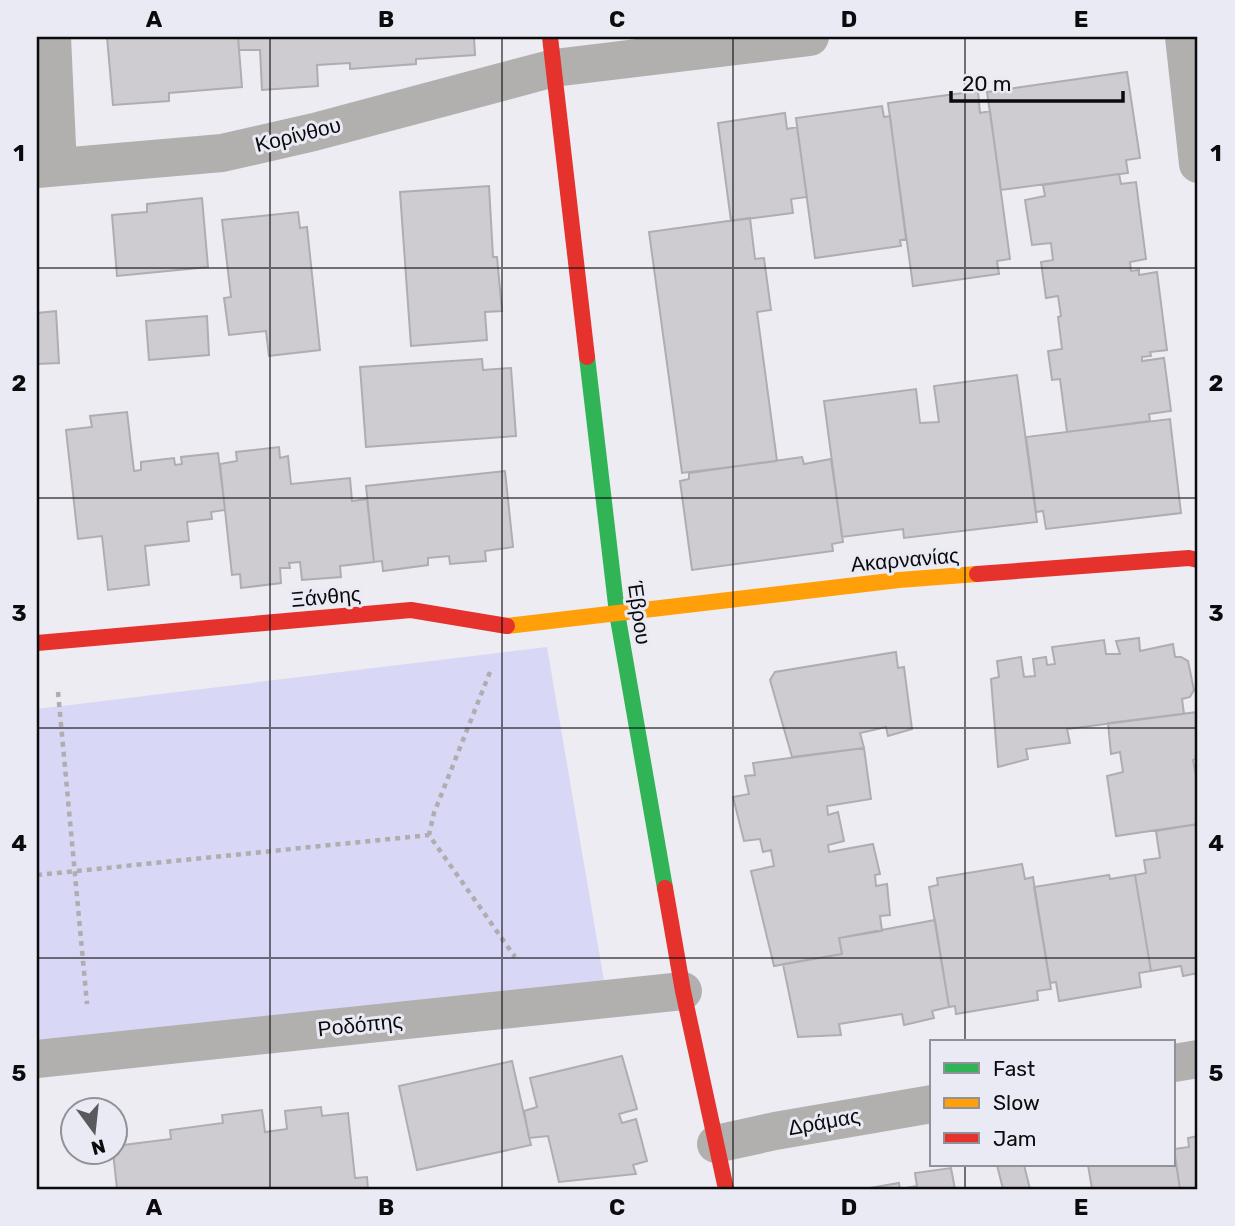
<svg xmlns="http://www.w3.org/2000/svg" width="1235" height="1226" font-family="Rubik,sans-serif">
  <rect width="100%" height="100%" fill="#ececf2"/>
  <path fill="#d8d7f5" d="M547 647 604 981 37 1042V709Z"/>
  <path fill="#ceccd0" stroke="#afadb1" stroke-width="2" d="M107 37H238L242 87 169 93V101L113 105Z
    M238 37H474L475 55 416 59V64L350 69V63L317 65 318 86 262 90 260 50H239Z
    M1127 72 1140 158 1126 160 1128 173 1001 190 987 92Z
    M978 91 980 113 990 111 1010 259 997 261 999 274 913 286 888 103Z
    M882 106 884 117 890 116 906 239 900 240 901 246 815 258 796 118Z
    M785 113 787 129 797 127 807 197 791 199 793 213 731 221 718 123Z
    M1119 174 1121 184 1136 182 1146 259 1130 262 1131 271 1139 270V275L1157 272 1167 350 1150 352 1151 356 1142 357V361L1164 358 1171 411 1149 414 1150 421 1067 432 1060 379 1052 380 1048 351 1062 349 1058 317 1061 316 1058 296 1046 298 1041 262 1053 260 1051 243 1032 245 1025 200 1045 196 1043 185Z
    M489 186 493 257H497L502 311 485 312 487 340 411 346 400 192Z
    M202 198 208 267 117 276 112 215 147 212V204Z
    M298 212 300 228 307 227 320 350 269 356 266 331 229 335 224 298 231 297 222 220Z
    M750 218 755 259 764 258 771 310 757 312 777 461 682 473 649 232Z
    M56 311 59 363 37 364V313Z
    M207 316 209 355 149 360 146 321Z
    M482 359 483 370 511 368 516 436 366 447 360 367Z
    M1017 375 1037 522 904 538 903 529 842 537 824 401 916 389 920 423 939 422 934 386Z
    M127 412 134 471 141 470V462L174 458 175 465 182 464 181 457 218 453 225 510 211 512 212 519 187 522 189 541 145 546 149 585 108 590 102 536 78 539 66 430 92 427 90 416Z
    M1170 419 1181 513 1046 529 1043 511 1036 512 1026 437Z
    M279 447 280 458 288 456 291 484 350 478 352 501 367 499 374 562 340 566 341 577 302 580 300 562 289 563 290 568H280L281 583 241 588 240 574 232 575 220 464 237 461 236 452Z
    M802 457 804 464 831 459 843 542 832 544 833 551 692 570 680 481 689 479V473Z
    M505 471 513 547 485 551 486 561 450 564 449 556 428 558V565L383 571 382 561 374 562 366 486Z
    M1139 638 1140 651 1173 644 1175 657H1181L1188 661 1194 690 1190 697 1182 699 1184 714 1067 729 1070 743 1026 749 1028 759 998 767 991 679 999 677 997 661 1021 657 1024 677 1035 676 1033 659 1046 657 1047 665 1055 664 1052 647 1104 640 1106 654H1120L1116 641Z
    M896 652 898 668 904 667 912 729 888 736 886 727 860 733 864 748 792 757 770 680 775 672Z
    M1198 712V758L1193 760 1198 785V824L1116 836 1107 776 1123 772 1120 752 1111 754 1108 723Z
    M864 748 871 799 827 806 828 815 838 812 844 841 828 845 829 852 873 844 880 874 875 875 876 886 887 884 890 915 880 916 882 931 839 938 842 954 774 966 751 871 774 866 771 850 763 852 760 839 744 841 733 797 749 794 745 776 755 775 753 763Z
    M1198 824V973L1183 976 1181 966 1151 971 1135 875 1146 873 1144 860 1160 858 1156 831Z
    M1022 864 1025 879 1033 877 1051 989 1037 991 1038 1000 956 1014 955 1006 949 1007 929 887 938 885 937 878Z
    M1109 875 1110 879 1135 875 1151 971 1139 973 1141 987 1059 1001 1056 982 1050 983 1034 887Z
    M935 920 949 1007 932 1011 934 1018 904 1025 902 1014 839 1024 841 1035 798 1037 783 964 842 954 839 938Z
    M622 1056 637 1109 619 1114 622 1123 636 1119 647 1161 633 1165 636 1174 559 1182 548 1136 529 1138 524 1111 537 1107 530 1078Z
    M512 1061 531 1145 417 1170 399 1086Z
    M321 1107 322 1116 348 1113 355 1178 367 1177 368 1189H117L113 1152H116V1146L171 1139 170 1130 223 1123 222 1115 262 1110 265 1132 287 1129 285 1111Z
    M1198 1136V1189H1180L1174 1149 1189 1147 1188 1138Z
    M1174 1150 1180 1189H1092L1088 1165H1174Z
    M997 1165H1024L1030 1189H1003Z
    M951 1168 955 1189H864L899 1183 900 1189 917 1186 915 1173Z"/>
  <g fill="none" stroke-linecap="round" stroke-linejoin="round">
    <path stroke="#afadae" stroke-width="4.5" stroke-dasharray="5 5" stroke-linecap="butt" d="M490 672 434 813 429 835 515 957
      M58 692 87 1004
      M37 875 429 835"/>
    <path stroke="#b2b0ae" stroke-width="38" d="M52 37 58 167
      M1184 37 1198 164
      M37 169 222 153 314 132 554 68 810 37
      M37 1059 683 991
      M1174 1063 1198 1059
      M716 1144 775 1131 932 1104"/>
    <path stroke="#30b455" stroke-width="16" d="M587 357 617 613 665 888"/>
    <path stroke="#ff9f0a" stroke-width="16" d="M507 626 899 580 977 574"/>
    <path stroke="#e5322d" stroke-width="16" d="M550 37 587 357
      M977 574 1189 558 1198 560
      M37 643 411 610 507 626
      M665 888 683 991 726 1189"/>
  </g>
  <path fill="none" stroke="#0b0b0e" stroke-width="2" stroke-opacity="0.55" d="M270 37V1189M502 37V1189M733 37V1189M965 37V1042M37 268H1198M37 498H1198M37 728H1198M37 958H1198M965 1165V1189"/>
  <g text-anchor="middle" stroke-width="6" stroke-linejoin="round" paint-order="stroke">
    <g font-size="21" fill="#0b0b0e" stroke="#eaeaf4">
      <text transform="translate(298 135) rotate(-14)" y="7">Κορίνθου</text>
      <text transform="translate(905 560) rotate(-5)" y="7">Ακαρνανίας</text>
      <text transform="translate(326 597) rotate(-5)" y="7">Ξάνθης</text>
      <text transform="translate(639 613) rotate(82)" y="7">Έβρου</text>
      <text transform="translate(360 1025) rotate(-6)" y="7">Ροδόπης</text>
      <text transform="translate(824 1122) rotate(-10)" y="7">Δράμας</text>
    </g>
  </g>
  <rect width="1235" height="1226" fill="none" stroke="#eaeaf4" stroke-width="77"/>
  <rect x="930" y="1040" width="245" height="126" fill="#eaeaf4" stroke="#919198" stroke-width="2"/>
  <rect x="944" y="1063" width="35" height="10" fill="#30b455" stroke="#919198" stroke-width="2"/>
  <text x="993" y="1076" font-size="21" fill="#0b0b0e">Fast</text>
  <rect x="944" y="1098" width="35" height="10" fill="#ff9f0a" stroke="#919198" stroke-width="2"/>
  <text x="993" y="1110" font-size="21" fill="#0b0b0e">Slow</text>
  <rect x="944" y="1133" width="35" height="10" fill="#e5322d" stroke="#919198" stroke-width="2"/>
  <text x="993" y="1146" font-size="21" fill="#0b0b0e">Jam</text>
  <g transform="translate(94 1131) rotate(165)"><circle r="33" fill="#eaeaf4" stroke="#919198" stroke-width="2"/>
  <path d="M0-5L12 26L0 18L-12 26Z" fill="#5a5a5e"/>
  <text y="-10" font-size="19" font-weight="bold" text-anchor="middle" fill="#0b0b0e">N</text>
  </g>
  <path d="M951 91v10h172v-10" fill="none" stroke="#0b0b0e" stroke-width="3.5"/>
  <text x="962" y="91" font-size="21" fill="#0b0b0e" stroke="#eaeaf4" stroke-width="5" paint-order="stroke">20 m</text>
  <rect x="38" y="38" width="1158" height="1150" fill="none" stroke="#0b0b0e" stroke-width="2.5"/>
  <g font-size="23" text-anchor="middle" font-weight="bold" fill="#0b0b0e">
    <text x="154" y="27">A</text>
    <text x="386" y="27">B</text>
    <text x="617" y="27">C</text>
    <text x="849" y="27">D</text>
    <text x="1081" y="27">E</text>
    <text x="19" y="161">1</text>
    <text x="1216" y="161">1</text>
    <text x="19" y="391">2</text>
    <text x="1216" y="391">2</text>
    <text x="19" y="621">3</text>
    <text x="1216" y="621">3</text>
    <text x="19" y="851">4</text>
    <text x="1216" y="851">4</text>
    <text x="19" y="1081">5</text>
    <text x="1216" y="1081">5</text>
    <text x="154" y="1215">A</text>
    <text x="386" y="1215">B</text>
    <text x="617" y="1215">C</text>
    <text x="849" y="1215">D</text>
    <text x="1081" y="1215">E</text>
  </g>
</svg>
